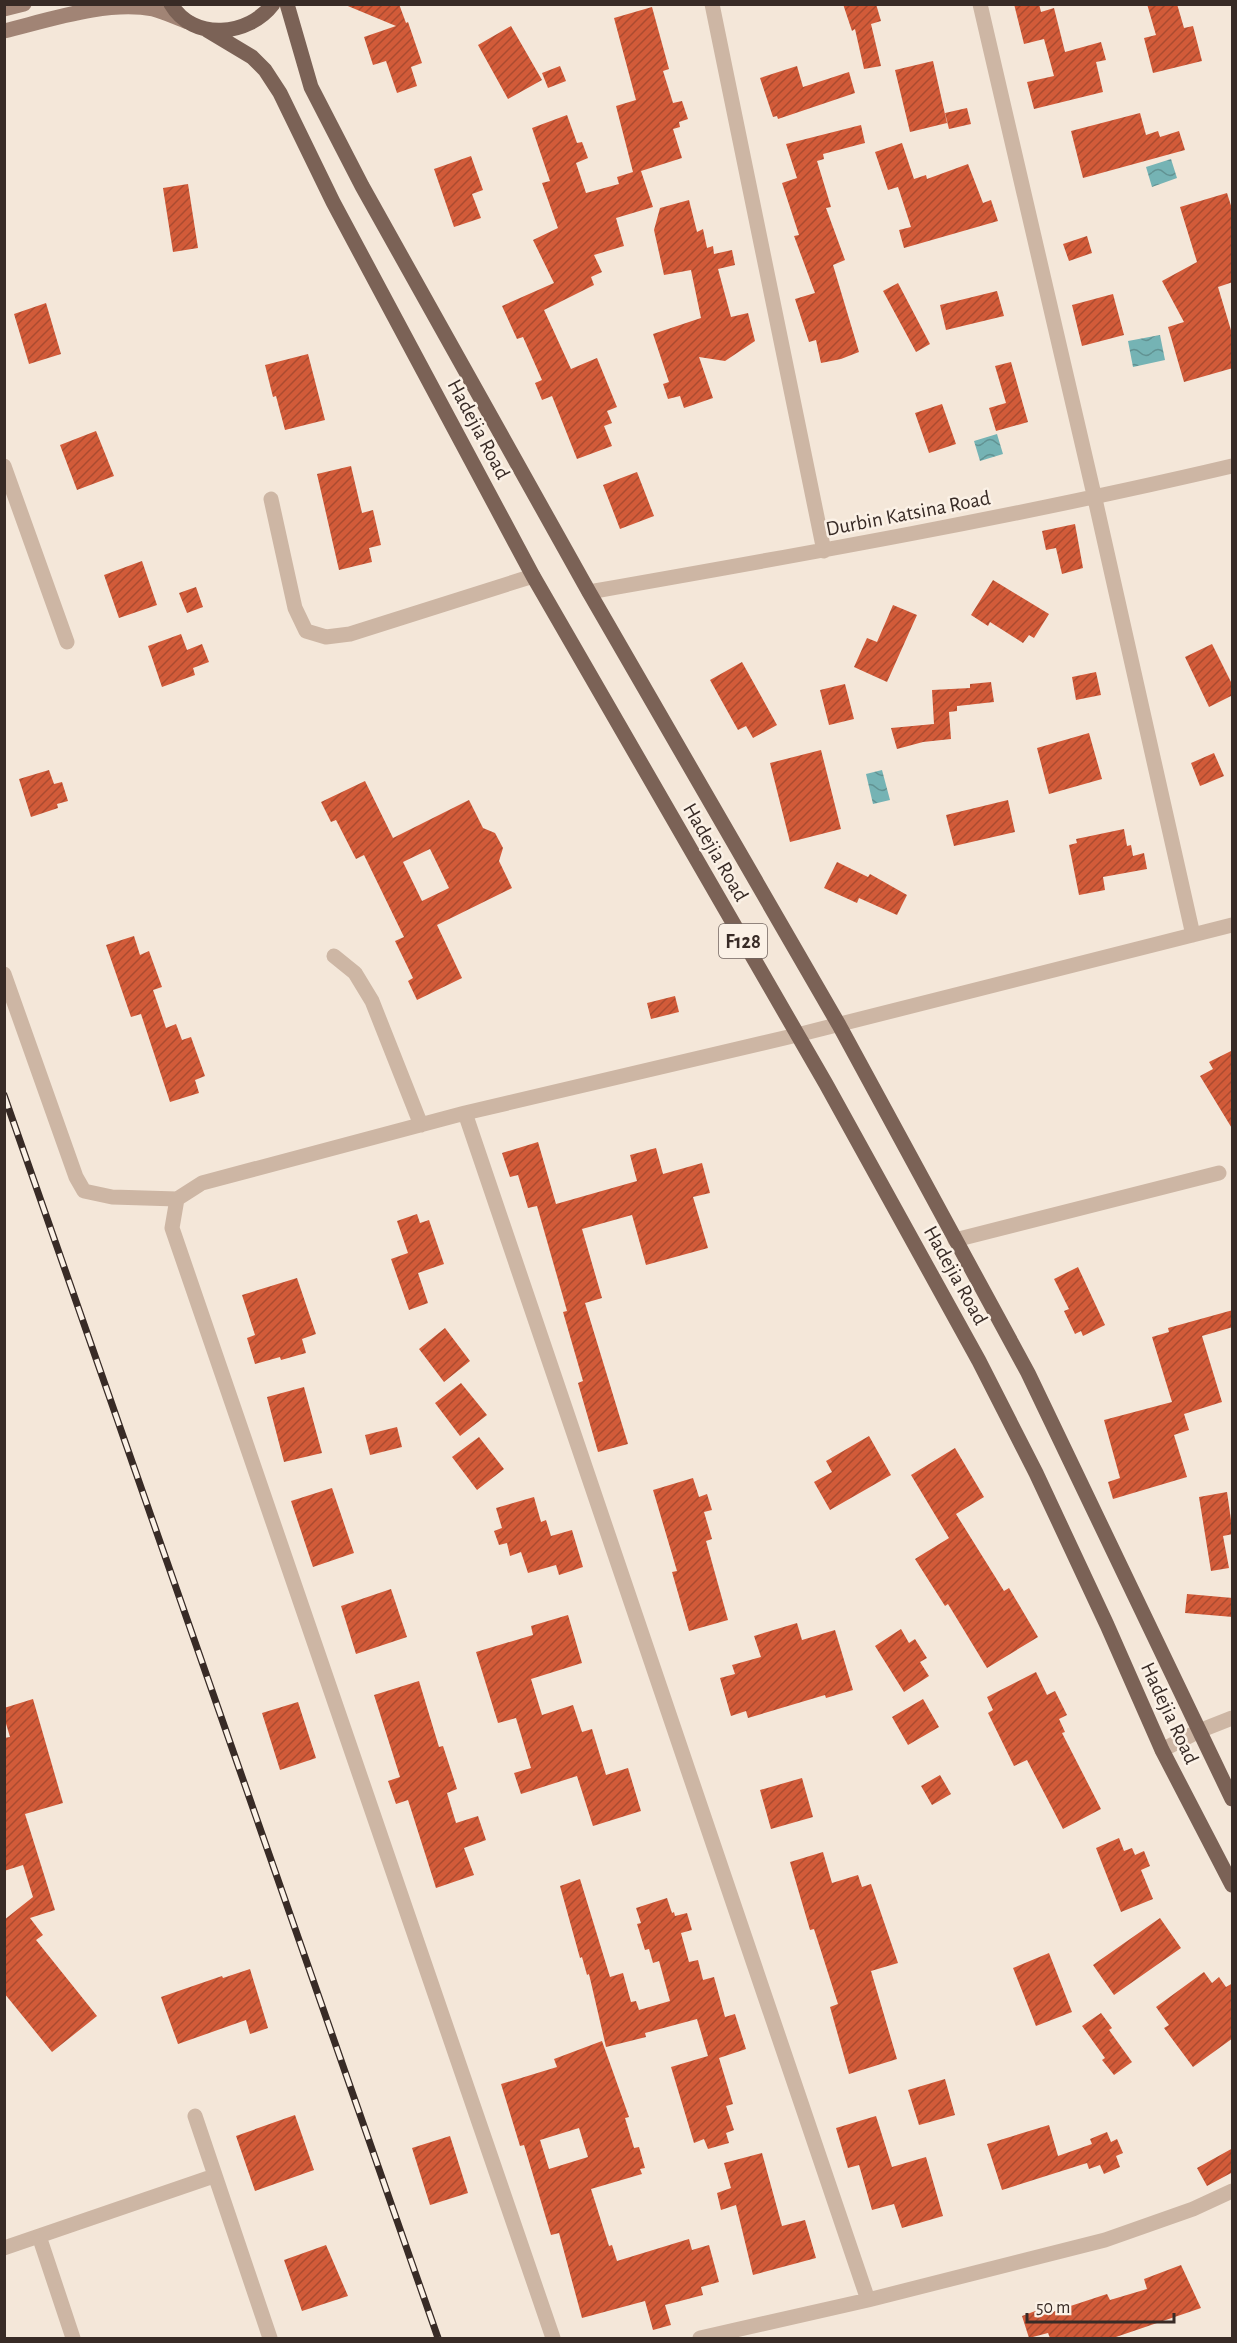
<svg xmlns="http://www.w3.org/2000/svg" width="1237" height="2343" font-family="'Alegreya Sans',sans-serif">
  <defs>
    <pattern id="water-waves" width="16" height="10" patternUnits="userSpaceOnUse" patternTransform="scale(1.5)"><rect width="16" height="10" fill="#75b3b4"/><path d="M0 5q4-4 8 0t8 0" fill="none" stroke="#619292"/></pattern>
    <pattern id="building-hatch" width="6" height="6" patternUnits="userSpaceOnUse" patternTransform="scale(1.5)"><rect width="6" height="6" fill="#d25b39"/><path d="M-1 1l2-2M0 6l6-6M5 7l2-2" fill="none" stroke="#ab4b30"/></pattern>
  </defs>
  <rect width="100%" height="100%" fill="#f4e7d9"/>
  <path fill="url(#water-waves)" d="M1171 159 1177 178 1152 187 1146 167Z
    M1160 335 1165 360 1133 367 1128 341Z
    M997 434 1003 454 980 461 974 441Z
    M882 770 890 800 873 804 866 774Z"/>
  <path fill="url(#building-hatch)" fill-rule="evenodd" d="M343 4H399L406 23 408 22 422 63 411 67 417 86 397 93 386 61 373 65 364 37 396 26Z
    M843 4H876L881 21 871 24 881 66 864 69 855 29 852 31Z
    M1014 4H1039L1041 12 1054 8 1065 52 1101 42 1106 60 1096 62 1103 92 1034 109 1027 82 1054 76 1044 39 1024 44Z
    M1147 4H1177L1184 28 1193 26 1202 61 1153 73 1144 38 1156 35Z
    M652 7 669 69 663 71 673 103 682 101 688 119 679 122 680 127 673 129 682 158 641 171 653 207 616 218 624 246 594 255 602 272 591 277 594 285 544 310 571 369 597 358 617 407 607 411 612 423 604 426 612 446 577 459 552 396 542 400 535 383 542 380 523 337 517 339 502 306 554 283 533 240 558 228 542 183 550 181 532 128 567 115 577 143 582 142 588 158 576 163 586 193 619 184 617 177 633 172 616 106 636 100 614 18Z
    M511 26 542 80 508 99 478 45Z
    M933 61 947 123 910 132 895 70Z
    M560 66 566 81 548 88 542 73Z
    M797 66 803 87 849 72 855 93 778 119 777 116 773 117 760 78Z
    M967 108 971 124 949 129 945 113Z
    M1140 113 1146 135 1158 131 1160 137 1179 131 1185 150 1083 178 1071 131Z
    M861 125 865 143 823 154 824 159 817 161 831 207 826 208 845 260 833 265 859 352 841 359 821 363 816 340 809 342 795 299 815 293 794 236 799 235 782 183 797 178 786 144Z
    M902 143 914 179 926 175 927 179 968 164 983 203 991 200 998 221 904 248 899 230 911 227 898 187 888 190 875 152Z
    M471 156 483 190 472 194 481 218 454 227 434 169Z
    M188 184 198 248 173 252 163 188Z
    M1227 193 1233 212V282L1218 287 1233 337V368L1184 382 1168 327 1184 322 1162 281 1197 262 1180 207Z
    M689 200 697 232 703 229 707 248 713 246 714 254 732 250 735 265 718 269 731 317 748 313 755 341 725 361 699 357 713 398 684 408 680 396 668 399 663 384 669 382 653 334 701 318 691 270 664 275 654 230 660 208Z
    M1087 236 1092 253 1069 261 1063 244Z
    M898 283 930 344 916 352 883 291Z
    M997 291 1004 316 946 330 940 305Z
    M1113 294 1124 335 1082 346 1072 305Z
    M46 303 61 354 29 364 14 314Z
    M308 354 325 420 285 430 276 396 273 397 265 365Z
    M1011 362 1028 422 996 431 989 408 1006 403 995 366Z
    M942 404 956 444 929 453 915 413Z
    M96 431 114 476 77 490 60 445Z
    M351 466 362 513 373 510 381 545 369 548 372 562 339 570 317 474Z
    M637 472 654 516 620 529 603 485Z
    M1075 524 1083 568 1062 574 1056 548 1046 550 1042 531Z
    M142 561 157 605 119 618 104 575Z
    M993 580 1049 614 1034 638 1029 635 1023 643 990 622 988 626 971 615Z
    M196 587 203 607 187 613 179 593Z
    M893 605 917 615 887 682 854 667 867 638 877 642Z
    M181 634 187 650 202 644 209 662 193 668 195 675 162 687 148 646Z
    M1212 644 1233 686V695L1209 707 1185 657Z
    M742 662 777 725 753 738 746 726 738 730 710 680Z
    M1096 672 1101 695 1076 700 1072 677Z
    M991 682 994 702 957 706V711L949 712 951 739 923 742 897 749 891 728 934 724 932 690 970 688V684Z
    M845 684 854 719 829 725 820 690Z
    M1089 733 1102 779 1049 794 1037 748Z
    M821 750 841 829 790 842 770 763Z
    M1214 753 1224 776 1200 786 1191 763Z
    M49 770 54 784 62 782 68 801 57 804 58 808 31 817 19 779Z
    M365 781 393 838 469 800 483 828 495 833 503 848 499 861 512 888 437 925 462 978 417 1000 408 981 413 978 395 941 404 937 364 855 356 859 336 820 331 822 321 802ZM430 849 449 888 422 901 403 862Z
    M1008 800 1015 832 954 846 946 815Z
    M1124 829 1127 846 1131 845 1133 856 1144 853 1147 869 1103 877 1105 890 1079 895 1069 845 1077 843 1076 839Z
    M837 862 868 877 870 874 907 895 897 915 859 898 857 903 824 888Z
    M134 936 140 955 149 951 162 987 153 990 166 1028 176 1024 182 1040 191 1037 205 1076 195 1080 199 1093 170 1102 141 1014 131 1017 106 945Z
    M675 996 679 1012 651 1019 647 1003Z
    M1233 1050V1130L1200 1076 1213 1069 1209 1062Z
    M538 1142 556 1204 637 1181 630 1155 656 1148 663 1174 702 1163 710 1193 693 1197 708 1248 646 1265 632 1215 582 1229 602 1298 585 1303 628 1444 598 1452 578 1383 583 1381 563 1312 567 1311 537 1206 528 1208 518 1175 510 1177 502 1153Z
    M417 1214 420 1223 429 1220 444 1264 418 1273 428 1303 409 1310 391 1259 408 1253 397 1221Z
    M1078 1267 1105 1325 1083 1336 1081 1331 1075 1334 1064 1311 1069 1309 1054 1279Z
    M297 1278 316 1334 302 1339 306 1353 281 1360 280 1357 255 1364 247 1338 255 1335 242 1295Z
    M1233 1310V1327L1202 1336 1222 1402 1184 1414 1189 1430 1174 1435 1187 1477 1113 1499 1108 1482 1120 1478 1104 1420 1172 1402 1152 1337 1169 1332 1168 1328Z
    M445 1328 470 1361 444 1382 419 1349Z
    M461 1383 487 1415 460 1436 435 1403Z
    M304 1387 322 1453 284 1462 267 1397Z
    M397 1427 402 1447 370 1455 365 1435Z
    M869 1436 891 1475 830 1510 814 1482 832 1472 826 1461Z
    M479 1437 504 1469 477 1490 452 1457Z
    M955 1448 984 1497 956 1514 1004 1591 1009 1588 1038 1637 987 1668 948 1604 945 1606 915 1559 949 1538 911 1475Z
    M693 1478 699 1497 707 1494 712 1510 704 1512 712 1539 706 1541 728 1620 689 1631 672 1572 677 1571 653 1490Z
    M332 1488 354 1553 313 1567 291 1501Z
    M1227 1492 1233 1534 1223 1536 1229 1568 1211 1571 1199 1497Z
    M534 1497 541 1522 546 1520 551 1536 572 1530 583 1567 559 1575 556 1565 528 1573 521 1552 510 1556 507 1543 499 1545 494 1531 502 1528 496 1508Z
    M391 1589 407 1637 356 1654 341 1606Z
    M1187 1594 1233 1598V1617L1185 1613Z
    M568 1615 582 1663 531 1679 542 1715 573 1705 582 1732 592 1729 606 1775 628 1768 641 1811 593 1826 577 1776 521 1794 514 1773 531 1768 516 1718 498 1723 476 1652 533 1635 531 1626Z
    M797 1623 802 1640 835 1630 853 1690 826 1698 825 1695 748 1718 746 1711 731 1716 720 1678 735 1674 732 1665 761 1657 754 1636Z
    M901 1629 909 1643 915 1639 927 1658 920 1662 929 1676 904 1692 875 1646Z
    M1036 1672 1047 1695 1055 1691 1067 1715 1059 1719 1065 1732 1062 1733 1101 1809 1063 1829 1027 1760 1014 1766 988 1713 993 1710 987 1697Z
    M419 1681 439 1747 443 1746 457 1789 447 1793 456 1823 478 1816 486 1840 464 1848 474 1875 436 1888 408 1800 396 1804 388 1781 400 1777 374 1695Z
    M33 1699 63 1803 25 1814 55 1910 30 1918 43 1935 36 1940 97 2016 52 2052 4 1993V1920L33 1897 23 1865 4 1871V1738L10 1737 4 1717V1708Z
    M923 1699 939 1727 908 1745 892 1717Z
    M298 1702 316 1758 280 1770 262 1713Z
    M940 1775 951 1794 932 1805 921 1786Z
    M802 1778 813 1817 771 1829 760 1790Z
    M1119 1838 1124 1851 1132 1848 1135 1855 1144 1851 1150 1866 1141 1870 1153 1899 1121 1912 1096 1848Z
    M823 1852 832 1883 858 1875 862 1887 871 1884 898 1963 871 1971 897 2059 849 2074 830 2007 838 2004 814 1929 810 1930 790 1862Z
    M580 1879 610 1977 623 1973 631 2002 636 2001 639 2010 670 2001 659 1961 653 1963 649 1949 645 1950 637 1924 641 1923 636 1908 667 1898 672 1913 674 1912 675 1916 687 1913 692 1930 681 1933 689 1962 698 1960 703 1980 714 1977 725 2017 735 2014 746 2049 719 2058 733 2104 726 2106 734 2130 726 2133 729 2143 708 2149 704 2139 694 2143 671 2067 708 2056 697 2019 645 2033 646 2037 606 2047 589 1974 587 1975 582 1957 580 1958 560 1886Z
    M1160 1918 1181 1948 1114 1995 1093 1965Z
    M1049 1953 1072 2012 1036 2026 1013 1968Z
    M250 1969 268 2028 250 2034 246 2020 178 2044 161 1997 222 1976 223 1978Z
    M1204 1972 1212 1983 1219 1977 1226 1987 1233 1983V2038L1193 2067 1164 2028 1169 2025 1156 2007Z
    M1101 2013 1112 2028 1109 2030 1132 2062 1114 2075 1102 2060 1105 2058 1082 2026Z
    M602 2041 629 2117 625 2118 634 2148 639 2147 645 2168 640 2169 642 2174 591 2189 609 2246 612 2245 617 2261 689 2239 692 2250 709 2245 719 2282 701 2287 703 2295 665 2305 671 2325 653 2330 645 2301 582 2318 559 2233 551 2235 524 2145 520 2146 501 2084 557 2067 554 2059ZM579 2128 588 2157 549 2169 540 2140Z
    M945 2079 955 2115 919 2125 908 2090Z
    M295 2115 314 2170 255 2191 236 2136Z
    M876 2116 892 2167 926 2157 943 2216 902 2228 894 2204 872 2210 859 2165 848 2168 836 2128Z
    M1049 2125 1058 2156 1092 2144 1090 2139 1107 2132 1111 2142 1117 2139 1123 2153 1116 2156 1120 2167 1104 2174 1100 2165 1089 2169 1087 2163 1002 2190 987 2144Z
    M450 2136 468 2193 430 2205 412 2148Z
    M1233 2148V2172L1207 2186 1197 2168Z
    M762 2153 782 2226 805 2220 816 2258 753 2275 736 2205 721 2210 717 2193 731 2188 724 2163Z
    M326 2245 348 2296 302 2311 284 2260Z
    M1181 2265 1201 2308 1113 2338H1050L1048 2333 1029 2338 1022 2316 1038 2310 1040 2316 1107 2294 1110 2300 1147 2289 1144 2279Z"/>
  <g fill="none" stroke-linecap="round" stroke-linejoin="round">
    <path stroke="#cdb6a4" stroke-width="15" d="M712 4 824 551
      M980 4 1095 499 1193 935
      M4 466 67 642
      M271 499 295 608 306 631 326 637 350 634 533 576
      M589 592C805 554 1020 516 1232 466
      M334 956 355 973 372 1001 421 1125
      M4 974 76 1177 84 1191 112 1197 177 1199
      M465 1113 868 2300
      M955 1240 1219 1173
      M1162 1750 1199 1731 1232 1718
      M195 2116 270 2338
      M39 2236 73 2338
      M4 2248 214 2176
      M553 2338 172 1228 177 1199 202 1183 465 1113 797 1035 1232 925
      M700 2338 868 2300 1105 2240 1193 2209 1232 2191"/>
    <path stroke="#a18475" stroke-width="15" d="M4 9 24 4
      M4 31C49 20 108 0 153 9 165 12 177 18 188 22"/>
    <path stroke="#7b6256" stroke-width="15" d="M171 4C193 42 249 36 273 4
      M287 4 311 87 362 186 589 592 839 1025 1028 1373 1232 1799
      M207 30 252 57 265 70 280 93 333 202 533 576 826 1084 979 1361 1036 1473 1107 1625 1162 1750 1232 1885"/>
    <g stroke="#382b26" stroke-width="7">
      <path id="rail" d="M4 1095 438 2338"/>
    </g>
    <use href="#rail" stroke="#fbf1e6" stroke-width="4.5" stroke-dasharray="14" stroke-linecap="butt"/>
  </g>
  <g text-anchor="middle" stroke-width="5" stroke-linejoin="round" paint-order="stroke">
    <rect fill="#fbf1e6" stroke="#726660" stroke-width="1.5" x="719" y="924" width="48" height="34" rx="4.5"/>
    <g font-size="20" font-weight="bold" fill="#382b26">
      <text x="743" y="948">F128</text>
    </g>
    <g font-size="21" fill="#382b26" stroke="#fbf1e6">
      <text transform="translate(479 429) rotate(62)" y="7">Hadejia Road</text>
      <text transform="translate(908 513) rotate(-11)" y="7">Durbin Katsina Road</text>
      <text transform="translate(716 852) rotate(60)" y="7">Hadejia Road</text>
      <text transform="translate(956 1275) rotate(61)" y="7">Hadejia Road</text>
      <text transform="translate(1170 1713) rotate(65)" y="7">Hadejia Road</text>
    </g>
  </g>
  <rect width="1237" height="2343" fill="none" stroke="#382b26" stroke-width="12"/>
  <path d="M1027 2313v9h147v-9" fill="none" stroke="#382b26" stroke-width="3"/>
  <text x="1036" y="2313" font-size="18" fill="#382b26" stroke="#fbf1e6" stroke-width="4.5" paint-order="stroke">50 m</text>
</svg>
